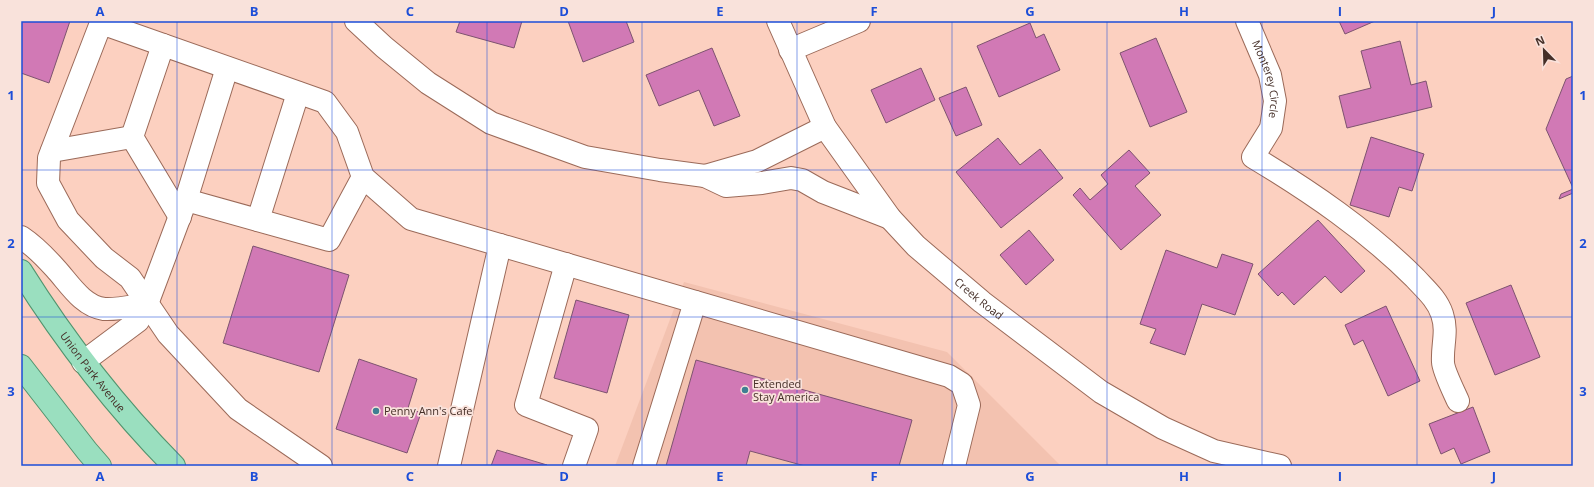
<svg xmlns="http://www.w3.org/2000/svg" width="1594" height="487" font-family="'Open Sans',sans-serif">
  <rect width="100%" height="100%" fill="#fcd0c0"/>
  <path fill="#f3c2b0" d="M684 282 947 352 1061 466H615Z"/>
  <path fill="#d179b5" stroke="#7d536f" d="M21 21H70L49 83 21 73Z
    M460 21H522L514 48 456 32Z
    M568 21H626L634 42 583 62Z
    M1339 21H1375L1345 34Z
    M1030 23 1036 38 1044 34 1060 70 999 97 977 46Z
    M1156 38 1187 112 1150 127 1120 53Z
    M1400 41 1411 85 1426 81 1432 107 1347 128 1339 96 1371 88 1361 51Z
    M712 48 740 116 714 126 699 90 659 106 646 75Z
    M921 68 935 100 886 123 871 90Z
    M1573 76V188L1546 129 1566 79Z
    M966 87 982 125 956 136 939 98Z
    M1371 137 1424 154 1412 191 1399 187 1389 217 1350 205Z
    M998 138 1020 165 1040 149 1063 178 1001 228 956 172Z
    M1129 150 1150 173 1135 186 1161 215 1121 250 1073 195 1080 188 1090 200 1108 184 1101 175Z
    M1573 189V193L1559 199 1561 194Z
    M1318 220 1365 271 1341 293 1325 276 1294 305 1282 292 1278 296 1258 274Z
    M1029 230 1054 260 1026 285 1000 255Z
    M253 246 349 275 319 372 223 343Z
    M1166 250 1217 268 1222 254 1253 264 1235 315 1202 304 1185 355 1150 343 1156 329 1140 324Z
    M1511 285 1540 357 1495 375 1466 303Z
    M576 300 629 315 607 393 554 378Z
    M1386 306 1420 381 1388 396 1363 340 1354 345 1345 325Z
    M359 359 417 379 408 408 421 413 407 453 336 429Z
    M696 360 912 420 899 466H805L750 451 746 466H666Z
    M1473 407 1490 452 1461 464 1454 448 1441 454 1429 424Z
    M497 450 547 465 491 466Z"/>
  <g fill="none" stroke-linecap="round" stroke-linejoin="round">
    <g stroke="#9b6a59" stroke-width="24">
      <g id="minor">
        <path d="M356 21 384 47 428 83 491 123 585 157 660 170 705 176 726 186 762 183 791 178 802 180 823 192 890 218"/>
        <path id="s1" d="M778 21 825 127 890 218 916 246 982 302 1101 392 1163 428 1214 451 1280 466"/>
        <path id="s2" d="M1247 21 1270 75 1275 101 1271 128 1253 157C1311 192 1367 230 1415 278 1425 289 1437 299 1442 314 1448 332 1442 344 1443 362 1443 370 1454 392 1458 401"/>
        <path d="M163 45 132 137 180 217"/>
        <path d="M790 50 859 21"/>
        <path d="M52 151 132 137"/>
        <path d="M705 176 757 161 825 127"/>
        <path d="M186 200 329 240 363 177"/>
        <path d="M258 220 298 93"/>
        <path d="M21 237C33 245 46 258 55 268 69 283 82 306 104 309 118 310 133 306 147 304"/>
        <path d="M566 264 526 405 587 429 574 466"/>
        <path d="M83 362 138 321 147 304 186 200 227 68"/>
        <path d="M321 466 238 409 168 334 130 278 104 258 68 220 48 183 49 158 101 23 325 102 347 132 363 177 411 219 949 376 962 384 969 405 954 466"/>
        <path d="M449 466 500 245"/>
        <path d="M644 466 695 302"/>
      </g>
    </g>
    <g stroke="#51946e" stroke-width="24">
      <g id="major">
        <path id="s3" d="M21 271C65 341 116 407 174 466"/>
        <path d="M21 366 87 451 100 466"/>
      </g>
    </g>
    <use href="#minor" stroke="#fff" stroke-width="22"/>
    <use href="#major" stroke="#9adfbf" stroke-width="22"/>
  </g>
  <path fill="none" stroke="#1d4ed8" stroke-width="1" stroke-opacity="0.55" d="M177 21V466M332 21V466M487 21V466M642 21V466M797 21V466M952 21V466M1107 21V466M1262 21V466M1417 21V466M21 170H1573M21 317H1573"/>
  <g fill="#3f7f93" stroke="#f9e2db" stroke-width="1.5">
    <circle cx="745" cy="390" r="4"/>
    <circle cx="376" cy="411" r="4"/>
  </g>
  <g text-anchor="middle" stroke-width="3.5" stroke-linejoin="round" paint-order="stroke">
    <g font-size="11" fill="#452f28" stroke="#f9e2db">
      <text dy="4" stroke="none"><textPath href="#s2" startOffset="62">Monterey Circle</textPath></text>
      <text dy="4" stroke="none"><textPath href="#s1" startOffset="348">Creek Road</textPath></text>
      <text dy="4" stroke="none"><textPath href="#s3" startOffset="124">Union Park Avenue</textPath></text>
    </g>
    <g font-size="11" fill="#452f28" stroke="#f9e2db" text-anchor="start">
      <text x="753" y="388">Extended<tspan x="753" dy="13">Stay America</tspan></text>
      <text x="384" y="415">Penny Ann's Cafe</text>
    </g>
  </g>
  <rect width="1594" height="487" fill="none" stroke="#f9e2db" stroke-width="44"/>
  <g transform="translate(1544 50) rotate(337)" stroke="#f9e2db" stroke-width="3" paint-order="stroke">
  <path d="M0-3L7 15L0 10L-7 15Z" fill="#452f28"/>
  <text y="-6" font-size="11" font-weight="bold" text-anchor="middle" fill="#452f28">N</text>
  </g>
  <rect x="22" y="22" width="1550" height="443" fill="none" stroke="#1d4ed8" stroke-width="1.5"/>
  <g font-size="13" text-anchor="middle" font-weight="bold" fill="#1d4ed8">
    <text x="100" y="16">A</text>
    <text x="254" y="16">B</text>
    <text x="410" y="16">C</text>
    <text x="564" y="16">D</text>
    <text x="720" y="16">E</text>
    <text x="874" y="16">F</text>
    <text x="1030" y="16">G</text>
    <text x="1184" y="16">H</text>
    <text x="1340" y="16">I</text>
    <text x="1494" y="16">J</text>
    <text x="11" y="100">1</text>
    <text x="1583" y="100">1</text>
    <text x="11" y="248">2</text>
    <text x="1583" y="248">2</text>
    <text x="11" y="396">3</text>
    <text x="1583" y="396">3</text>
    <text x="100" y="481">A</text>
    <text x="254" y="481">B</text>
    <text x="410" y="481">C</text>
    <text x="564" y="481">D</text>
    <text x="720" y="481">E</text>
    <text x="874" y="481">F</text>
    <text x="1030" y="481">G</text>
    <text x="1184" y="481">H</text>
    <text x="1340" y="481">I</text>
    <text x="1494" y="481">J</text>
  </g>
</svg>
